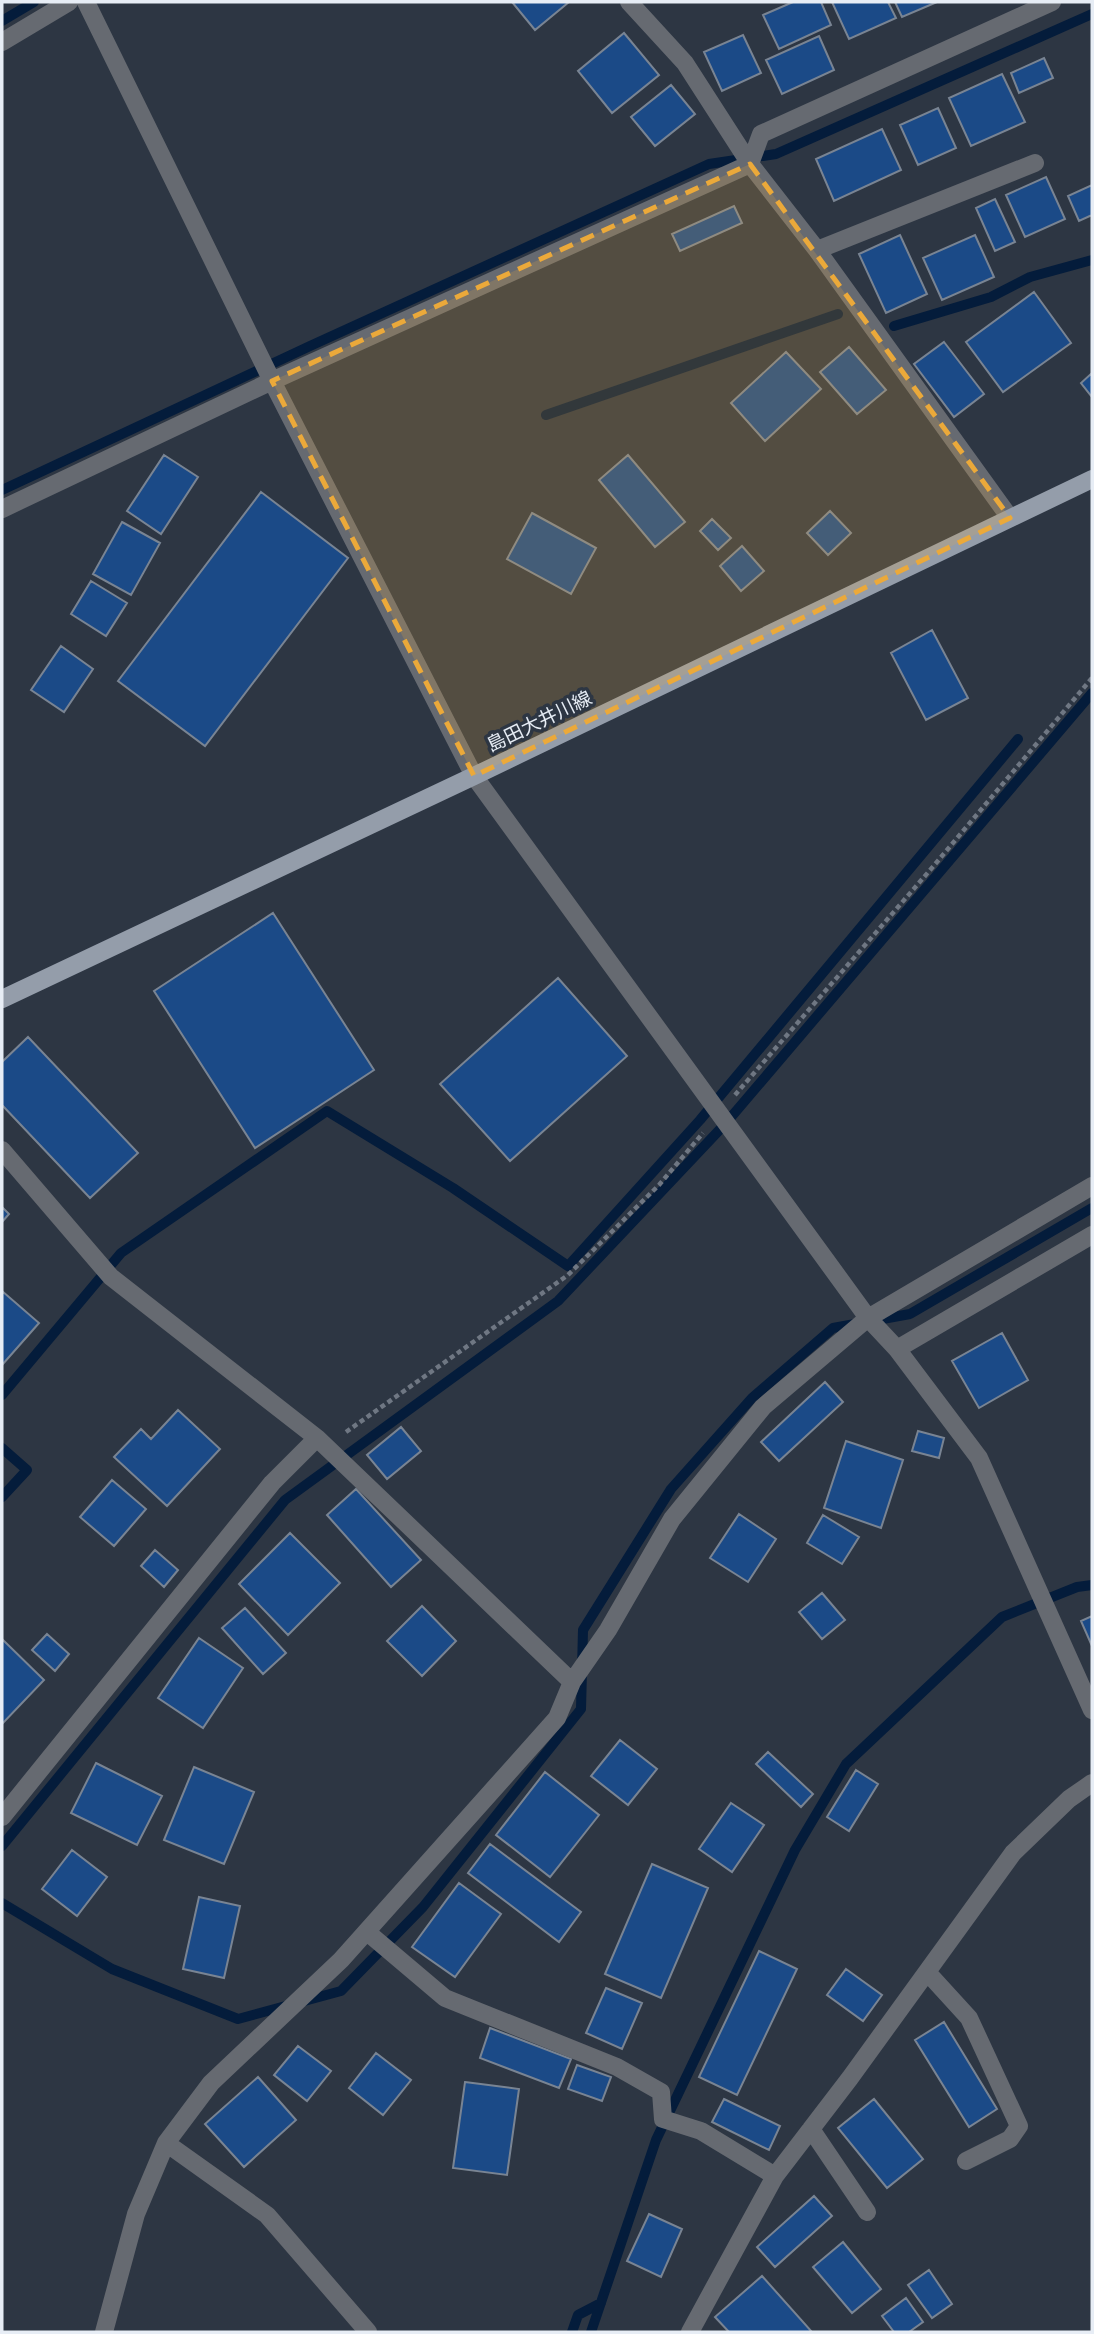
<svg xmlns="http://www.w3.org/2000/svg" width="1094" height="2334" font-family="Literata,'Noto Sans JP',serif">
  <rect width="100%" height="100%" fill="#2d3643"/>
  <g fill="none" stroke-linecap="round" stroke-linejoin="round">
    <path stroke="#041c3b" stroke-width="10" d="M2 21 34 2
      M894 326 991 297 1030 277 1092 260
      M546 415 838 314
      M2 490 310 346 709 164 776 154 1092 14
      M2 1395 121 1253 327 1111 453 1188 568 1266 700 1120 1018 739
      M2 1448 27 1470 2 1497
      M2 1846 285 1500 558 1301 726 1123 1092 693
      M2 1903 112 1969 238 2019 341 1991 423 1907 581 1709 583 1630 671 1489 752 1398 833 1328 910 1314 1092 1208
      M572 2332 578 2315 601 2303
      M591 2332 656 2140 795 1850 846 1764 1002 1617 1077 1587 1092 1585"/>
  </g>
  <path fill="#1b4a87" stroke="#798493" stroke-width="2" d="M512 2H569L535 30Z
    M793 2H821L831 25 779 49 763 15Z
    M832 2H888L896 18 849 39Z
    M895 2H937L902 17Z
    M624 33 659 75 612 113 578 71Z
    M743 35 761 73 722 91 704 52Z
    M819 36 834 70 782 94 766 60Z
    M1044 58 1053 78 1019 93 1011 73Z
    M1002 74 1025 122 971 146 949 98Z
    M671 85 695 114 655 146 631 117Z
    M938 108 956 148 918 165 900 125Z
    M882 129 901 170 834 201 816 159Z
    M1046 177 1065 219 1025 237 1006 195Z
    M1092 185V215L1079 221 1068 196Z
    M995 199 1015 242 995 251 976 208Z
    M734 206 742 223 680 251 672 234Z
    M900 235 927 294 886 313 859 254Z
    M975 235 994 277 942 300 923 258Z
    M1034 292 1071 343 1003 392 966 342Z
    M944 342 984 394 954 417 914 364Z
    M849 347 886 390 857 414 820 372Z
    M786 352 821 389 765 441 731 403Z
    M1092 373V397L1081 383Z
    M164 455 198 477 161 534 127 511Z
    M628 455 685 522 655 547 599 480Z
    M261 492 348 558 205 746 118 681Z
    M830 511 851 533 828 555 807 533Z
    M532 513 596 548 571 594 507 559Z
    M712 519 731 538 718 550 700 531Z
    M122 522 160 543 131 595 93 574Z
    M742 546 764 571 741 591 720 566Z
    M91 581 127 603 106 636 71 614Z
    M932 630 968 698 926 720 891 653Z
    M61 646 93 669 64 712 31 690Z
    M273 913 374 1070 255 1148 154 991Z
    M558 978 627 1056 510 1161 440 1084Z
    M28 1037 138 1153 90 1198 2 1105V1062Z
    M2 1207 9 1214 2 1222Z
    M2 1291 39 1323 2 1365Z
    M1002 1333 1028 1380 979 1408 952 1361Z
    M825 1382 843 1402 779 1461 761 1442Z
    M178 1410 220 1449 167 1506 114 1457 141 1429 151 1439Z
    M401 1427 421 1451 387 1479 367 1455Z
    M918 1431 944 1438 939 1458 912 1451Z
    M846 1441 903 1460 881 1528 824 1508Z
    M112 1480 146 1509 114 1546 80 1517Z
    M356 1489 421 1560 391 1587 327 1515Z
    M739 1514 776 1539 748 1582 710 1558Z
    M823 1515 859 1537 842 1564 807 1543Z
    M290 1533 340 1583 288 1635 239 1584Z
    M155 1550 178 1570 164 1587 141 1566Z
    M822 1593 845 1620 822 1639 799 1612Z
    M422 1606 456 1641 422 1676 387 1641Z
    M245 1608 286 1653 263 1674 222 1628Z
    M1092 1616V1646L1081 1621Z
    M47 1634 69 1654 55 1671 32 1650Z
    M199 1638 243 1668 203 1728 158 1698Z
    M2 1639 44 1680 2 1724Z
    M620 1740 657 1769 628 1805 591 1776Z
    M768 1752 813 1794 801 1807 756 1764Z
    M96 1763 162 1796 137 1845 71 1813Z
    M194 1767 254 1792 224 1864 164 1840Z
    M856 1770 878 1784 849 1831 827 1817Z
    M545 1772 599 1815 550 1877 496 1835Z
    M731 1803 764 1825 732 1872 699 1849Z
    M490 1844 581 1912 559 1942 468 1873Z
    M72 1850 107 1877 77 1916 42 1889Z
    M652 1864 708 1888 661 1998 605 1974Z
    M459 1883 501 1914 455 1977 412 1947Z
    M199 1897 240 1906 224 1978 183 1969Z
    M759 1951 797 1969 737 2095 699 2077Z
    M846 1969 882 1995 863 2021 827 1995Z
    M606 1988 642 2003 622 2049 586 2033Z
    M944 2022 997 2109 969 2127 915 2040Z
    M490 2028 571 2059 559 2088 480 2058Z
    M298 2046 331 2071 307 2101 274 2075Z
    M376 2053 411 2080 383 2115 349 2088Z
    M577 2065 611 2077 602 2101 568 2089Z
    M258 2077 296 2120 244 2167 205 2124Z
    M465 2082 519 2089 507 2175 453 2168Z
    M724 2099 780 2126 769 2150 712 2122Z
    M874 2099 923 2159 887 2188 838 2128Z
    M814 2196 832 2216 775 2267 757 2247Z
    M649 2214 682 2229 661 2277 627 2261Z
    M843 2242 881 2289 852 2313 813 2267Z
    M929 2270 952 2304 932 2318 908 2285Z
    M762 2276 812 2332H729L715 2317Z
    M906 2298 923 2322 909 2332H894L882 2316Z"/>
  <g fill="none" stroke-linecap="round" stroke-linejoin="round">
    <path stroke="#6f7783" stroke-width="4.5" stroke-dasharray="5 3.5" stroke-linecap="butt" d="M735 1095 931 869 1092 678
      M346 1432 568 1275 659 1185 703 1133"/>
    <path stroke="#666a71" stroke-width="18" d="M86 2 272 381 474 776 868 1318 897 1349 979 1458 1092 1710
      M629 2 685 63 750 164 817 250 1010 518
      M2 42 69 2
      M817 250 1035 163
      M2 509 272 381 750 164 761 134 1052 2
      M2 1150 111 1277 317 1438 572 1682
      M897 1349 1092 1235
      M2 1817 272 1483 317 1438
      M367 1932 445 1998 617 2067 661 2092 663 2119 701 2131 775 2176
      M927 1972 969 2018 1019 2126 1010 2139 966 2161
      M811 2129 867 2212
      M166 2143 267 2215 368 2332
      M104 2332 136 2214 166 2143 211 2083 341 1960 557 1718 572 1682 608 1630 672 1519 763 1407 868 1318 1092 1186
      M690 2332 775 2176 850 2078 1013 1853 1069 1799 1092 1783"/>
    <path stroke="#949daa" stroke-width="18" d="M2 999 474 776 1092 479"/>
  </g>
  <path fill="#eba93a" fill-opacity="0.2" stroke="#eba93a" stroke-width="5" stroke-dasharray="14 9" stroke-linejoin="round" d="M750 164 1010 518 474 776 272 381Z"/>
  <g text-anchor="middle" stroke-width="7" stroke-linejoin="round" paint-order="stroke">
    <g font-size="19" fill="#e7edf5" stroke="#2d3643">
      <text transform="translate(539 721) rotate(-26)" y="7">島田大井川線</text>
    </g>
  </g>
  <rect width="1094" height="2334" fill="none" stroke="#e7edf5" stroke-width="7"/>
</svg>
